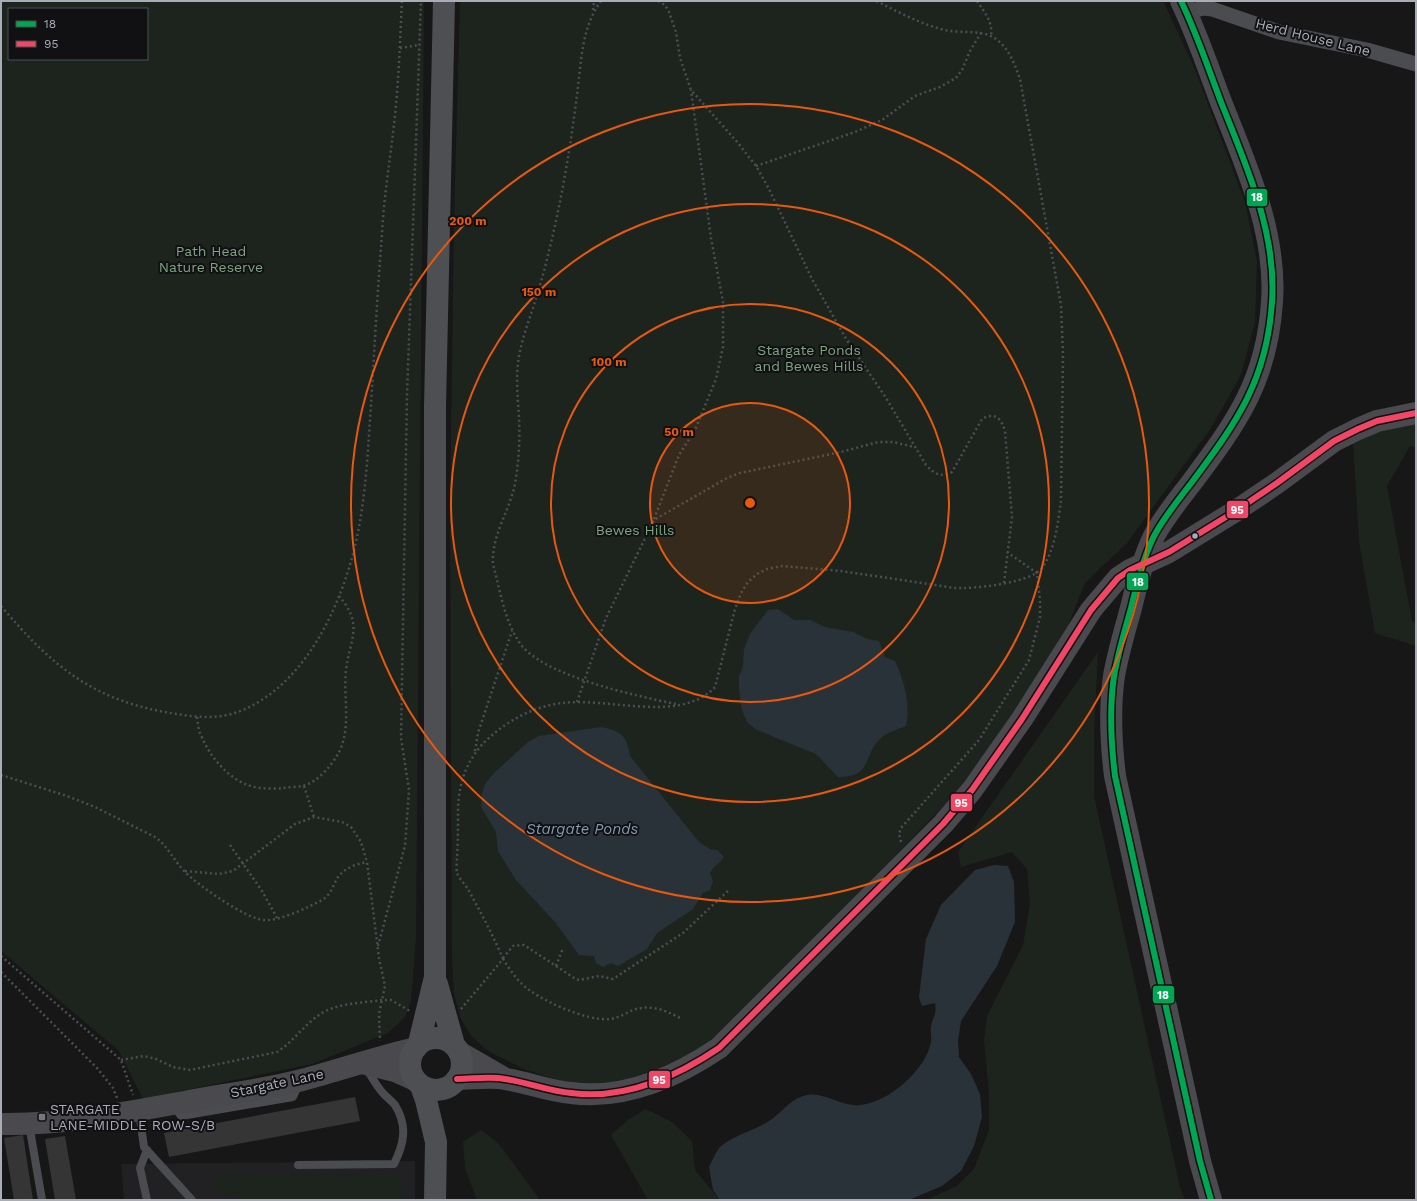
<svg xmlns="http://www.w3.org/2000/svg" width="1417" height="1201" font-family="'Work Sans',sans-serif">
  <rect width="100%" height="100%" fill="#171717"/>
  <path fill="#212123" d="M415 1161V1200H124L121 1164Z"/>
  <path fill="#1d241e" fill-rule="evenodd" d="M1 1H424L416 937 411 1001 405 1017 388 1033 312 1064 143 1099 119 1051 1 951ZM9 9H147V59H9Z
    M460 1H1163L1194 67 1245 202 1257 261 1255 322 1241 375 1211 428 1127 543 1085 583 1068 626 1034 683 1003 730 954 795 728 1028 703 1048 641 1077 607 1085H579L560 1081 524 1069 488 1051 472 1037 460 1017 454 993 452 962 450 515 454 219Z
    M1416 423V448L1410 446 1387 486 1412 621 1416 623V646L1375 633 1359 541 1353 442 1378 432Z
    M1098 652 1094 734V796L1180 1187 1185 1200H926L957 1186 974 1169 989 1130V1093L984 1040 987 1016 1023 945 1030 904 1027 869 1012 852 961 867 958 852Z
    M646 1109 672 1122 692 1141 695 1170 720 1200H648L611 1135 629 1119Z
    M481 1130 499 1144 540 1200H477L465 1168 463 1142Z
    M215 1174 402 1175 401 1200H244L211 1188Z"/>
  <path fill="#2a3239" d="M778 609 794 620H810L825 627 853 632 867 639 879 641 885 657 895 661C904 681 911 704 906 726 899 729 887 732 881 738 862 755 874 777 838 777L816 754 757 730 747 722 741 707 739 687V676L743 667 744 650 750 634 768 610Z
    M601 727C621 731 627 735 630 756L699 842 710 849 717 850 724 857C720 864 714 865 710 873L713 881 710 890 703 893 693 909 657 933 647 949 618 966 611 963 603 967 596 963 594 956 579 955 555 922 516 880 498 851 496 832 481 807 482 794 485 784 494 773 528 742 539 736Z
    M994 865 1008 866 1014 882 1015 922 997 966 961 1021 958 1041 959 1057 971 1074 980 1094 982 1117 974 1146 961 1171 942 1186 909 1200H720L713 1190 709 1167C712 1161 716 1151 721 1146 736 1134 757 1130 772 1119 784 1110 792 1098 807 1095 825 1092 841 1107 860 1105 888 1103 926 1070 931 1042 932 1037 930 1031 931 1026 933 1016 937 1015 935 1003L922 1006 919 997 926 939 941 905 975 870Z"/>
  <path fill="#353536" d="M355 1097 360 1121 169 1157 164 1133Z
    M23 1135 33 1200H14L4 1138Z
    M65 1136 76 1200H55L45 1139Z"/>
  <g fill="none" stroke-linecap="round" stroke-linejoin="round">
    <path stroke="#4d4e52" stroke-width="2.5" stroke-dasharray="2 3" stroke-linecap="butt" d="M601 1C584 24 582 51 579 78 572 139 562 200 547 259 543 276 538 292 533 308 527 326 520 345 518 363 516 382 518 400 519 418 520 438 519 458 516 478 512 508 491 534 493 564 500 590 504 619 519 642 541 676 637 696 676 704
      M658 1 665 5 669 12 676 32 680 58 691 90 738 143 756 166 769 189 812 279 845 337 886 398 926 465C935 474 940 478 952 472L982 419C995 412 1001 418 1005 431L1012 517 1004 583
      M977 1C985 13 993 22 991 36
      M593 10 594 1
      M400 48 419 45
      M756 166 855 132 882 120 915 96 940 87 956 78 962 70 970 51 981 33
      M654 519 679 455 695 430 716 379 723 347V302L711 238 691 90
      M1 606C53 667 94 702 177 714 199 718 222 719 243 710 303 684 337 614 353 554 367 500 368 444 372 389 375 337 378 285 382 234 384 194 391 155 395 115 399 77 400 39 402 1
      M577 702 606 618 654 520 727 478 740 473 841 452 878 442H893L914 447
      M197 717C198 723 198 730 201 735 209 756 229 780 251 786 261 789 274 789 284 788 290 787 297 787 302 786 317 783 331 766 338 754 352 728 343 699 346 670 350 638 364 625 339 596
      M475 751 478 733 512 631
      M1 775 67 796 95 807 155 837C168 846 174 861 185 872 198 885 247 920 265 920 280 921 309 907 322 900 331 895 333 885 338 877 345 868 356 864 367 862
      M304 786 314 817
      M901 842 899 834 901 828 979 740 1029 660 1040 617V600L1037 573 1007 552
      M230 845 262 891 277 918
      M185 871 219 874 233 871 295 824 314 817 342 822 351 827 361 842 367 862 379 958 385 986 379 1014 380 1041
      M378 946 405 846 409 790 401 738 407 395 421 1
      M1 956 121 1060 133 1095
      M503 958 513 946 524 945 556 966 563 948
      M503 959C493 935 481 913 469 891 466 885 459 879 457 873 456 869 457 862 457 858 458 843 458 827 458 812 458 783 467 757 490 737 510 719 535 706 563 703 608 697 681 724 715 687L735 609 741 593 748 582 757 574 767 569 782 566 841 571 955 588C974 589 1029 583 1041 569 1055 552 1058 522 1061 501L1063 354 1061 305 1020 79C1013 59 1004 36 980 33 967 31 954 33 941 29 918 23 897 11 876 1
      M556 966 574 978 579 980 599 976 613 979 683 933 730 889
      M1 972 97 1068 113 1088 117 1098
      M461 1009 503 959C508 967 514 976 521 983 536 999 588 1022 610 1019 619 1018 626 1013 633 1010 650 1004 665 1010 680 1018
      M121 1060 144 1056 156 1059 173 1067 190 1070 277 1052C293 1042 303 1026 319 1015 335 1003 363 1003 382 1000H391L410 1011"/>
    <path stroke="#4b4c50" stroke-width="8" d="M173 1105 181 1116 293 1097 299 1083
      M139 1112 144 1147 192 1200
      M29 1124 42 1200
      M298 1165 394 1164C404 1144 408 1126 395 1105 391 1100 386 1097 382 1092 376 1085 371 1076 366 1068
      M147 1200 140 1168 147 1150"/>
    <path stroke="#4b4c50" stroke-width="15" d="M1187 12 1204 8 1212 9 1279 32 1367 50 1416 64"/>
    <path stroke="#4a4a4e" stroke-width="22" d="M1181 1C1197 34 1208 68 1221 102 1246 165 1277 233 1272 302 1267 380 1237 422 1192 482 1179 499 1164 517 1154 536 1143 559 1137 583 1131 608 1125 630 1118 653 1114 676 1109 710 1111 743 1115 776L1200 1161 1211 1200
      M459 1052 504 1078
      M362 1063 395 1071 415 1080
      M457 1079C472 1079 490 1076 505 1079 527 1082 548 1091 571 1093 623 1100 676 1077 719 1048L943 824 972 790 1022 719 1091 610 1118 578 1130 570 1169 552 1234 512 1277 483 1334 441 1358 429 1377 421 1416 413
      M1 1124C68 1125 134 1111 200 1099 234 1093 268 1089 302 1080 340 1070 377 1057 416 1048"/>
    <path stroke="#4d4f52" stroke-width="22" d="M437 984 454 1045
      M410 1064a26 26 0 1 1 52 0a26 26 0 1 1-52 0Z
      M419 1043 435 977V406L444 1
      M421 1086 426 1100 436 1142 435 1200"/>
    <g stroke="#111113" stroke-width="9">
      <path id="bus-1" d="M1181 1C1197 34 1208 68 1221 102 1246 165 1277 233 1272 302 1267 380 1237 422 1192 482 1179 499 1164 517 1154 536 1143 559 1137 583 1131 608 1125 630 1118 653 1114 676 1109 710 1111 743 1115 776L1200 1161 1211 1200"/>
    </g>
    <g stroke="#111113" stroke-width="9">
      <path id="bus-2" d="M457 1079C472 1079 490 1076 505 1079 527 1082 548 1091 571 1093 623 1100 676 1077 719 1048L943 824 972 790 1022 719 1091 610 1118 578 1130 570 1169 552 1234 512 1277 483 1334 441 1358 429 1377 421 1416 413"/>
    </g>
    <use href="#bus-1" stroke="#00a651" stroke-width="6"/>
    <use href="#bus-2" stroke="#f34667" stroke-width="6"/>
  </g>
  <circle cx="750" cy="503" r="100" fill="#e8590c" fill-opacity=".12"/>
  <g fill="none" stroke="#e8590c" stroke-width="2">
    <circle cx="750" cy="503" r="100"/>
    <circle cx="750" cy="503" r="199"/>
    <circle cx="750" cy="503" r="299"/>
    <circle cx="750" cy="503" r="399"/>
  </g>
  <circle fill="#a8adb8" stroke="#111113" stroke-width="1.5" cx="1195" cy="536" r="3.5"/>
  <rect fill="#757880" stroke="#111113" stroke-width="1.5" x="38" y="1113" width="8" height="8" rx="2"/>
  <g text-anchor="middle" stroke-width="4" stroke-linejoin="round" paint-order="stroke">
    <g font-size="14" fill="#a8adb8" stroke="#111113">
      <text transform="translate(1313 37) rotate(14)" y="5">Herd House Lane</text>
      <text transform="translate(277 1083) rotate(-12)" y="5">Stargate Lane</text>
    </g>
    <g font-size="14" fill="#7fa381" stroke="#111113">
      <text x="211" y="256">Path Head<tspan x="211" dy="16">Nature Reserve</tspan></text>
      <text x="809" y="355">Stargate Ponds<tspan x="809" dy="16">and Bewes Hills</tspan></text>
      <text x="635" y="535">Bewes Hills</text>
    </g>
    <g font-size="14" fill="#a8adb8" stroke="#111113" text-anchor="start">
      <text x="50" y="1114">STARGATE<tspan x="50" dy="16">LANE-MIDDLE ROW-S/B</tspan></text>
    </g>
    <g font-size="15" font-style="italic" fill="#7f9bb3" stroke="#111113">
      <text x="582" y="834">Stargate Ponds</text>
    </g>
  </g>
  <circle cx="750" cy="503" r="6" fill="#e8590c" stroke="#111113" stroke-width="2"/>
  <g font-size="12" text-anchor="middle" font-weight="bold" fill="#e8590c" stroke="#111113" stroke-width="4" stroke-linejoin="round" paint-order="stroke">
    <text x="468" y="225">200 m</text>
    <text x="539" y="296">150 m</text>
    <text x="609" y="366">100 m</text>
    <text x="679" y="436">50 m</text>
  </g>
  <g stroke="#111113" stroke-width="1.5">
    <rect x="1246" y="188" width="22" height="19" rx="4" fill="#00a651"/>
    <rect x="1226" y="500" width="23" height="19" rx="4" fill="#f34667"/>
    <rect x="1126" y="572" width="23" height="19" rx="4" fill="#00a651"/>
    <rect x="950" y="793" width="23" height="19" rx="4" fill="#f34667"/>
    <rect x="1152" y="985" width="23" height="19" rx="4" fill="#00a651"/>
    <rect x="648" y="1070" width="23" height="19" rx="4" fill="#f34667"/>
  </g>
  <g font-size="11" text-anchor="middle" font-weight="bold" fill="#fff">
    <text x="1257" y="201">18</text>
    <text x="1237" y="514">95</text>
    <text x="1138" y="586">18</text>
    <text x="961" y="807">95</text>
    <text x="1163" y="999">18</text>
    <text x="659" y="1084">95</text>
  </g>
  <rect width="1417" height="1201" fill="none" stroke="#a8adb8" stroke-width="4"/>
  <rect x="8" y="8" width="140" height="52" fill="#111113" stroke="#4d4f55"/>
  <rect x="16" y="21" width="20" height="6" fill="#00a651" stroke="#4d4f55"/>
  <text x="44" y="28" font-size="12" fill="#a8adb8">18</text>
  <rect x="16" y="41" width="20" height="6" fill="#f34667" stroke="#4d4f55"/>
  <text x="44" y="48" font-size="12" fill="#a8adb8">95</text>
</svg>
